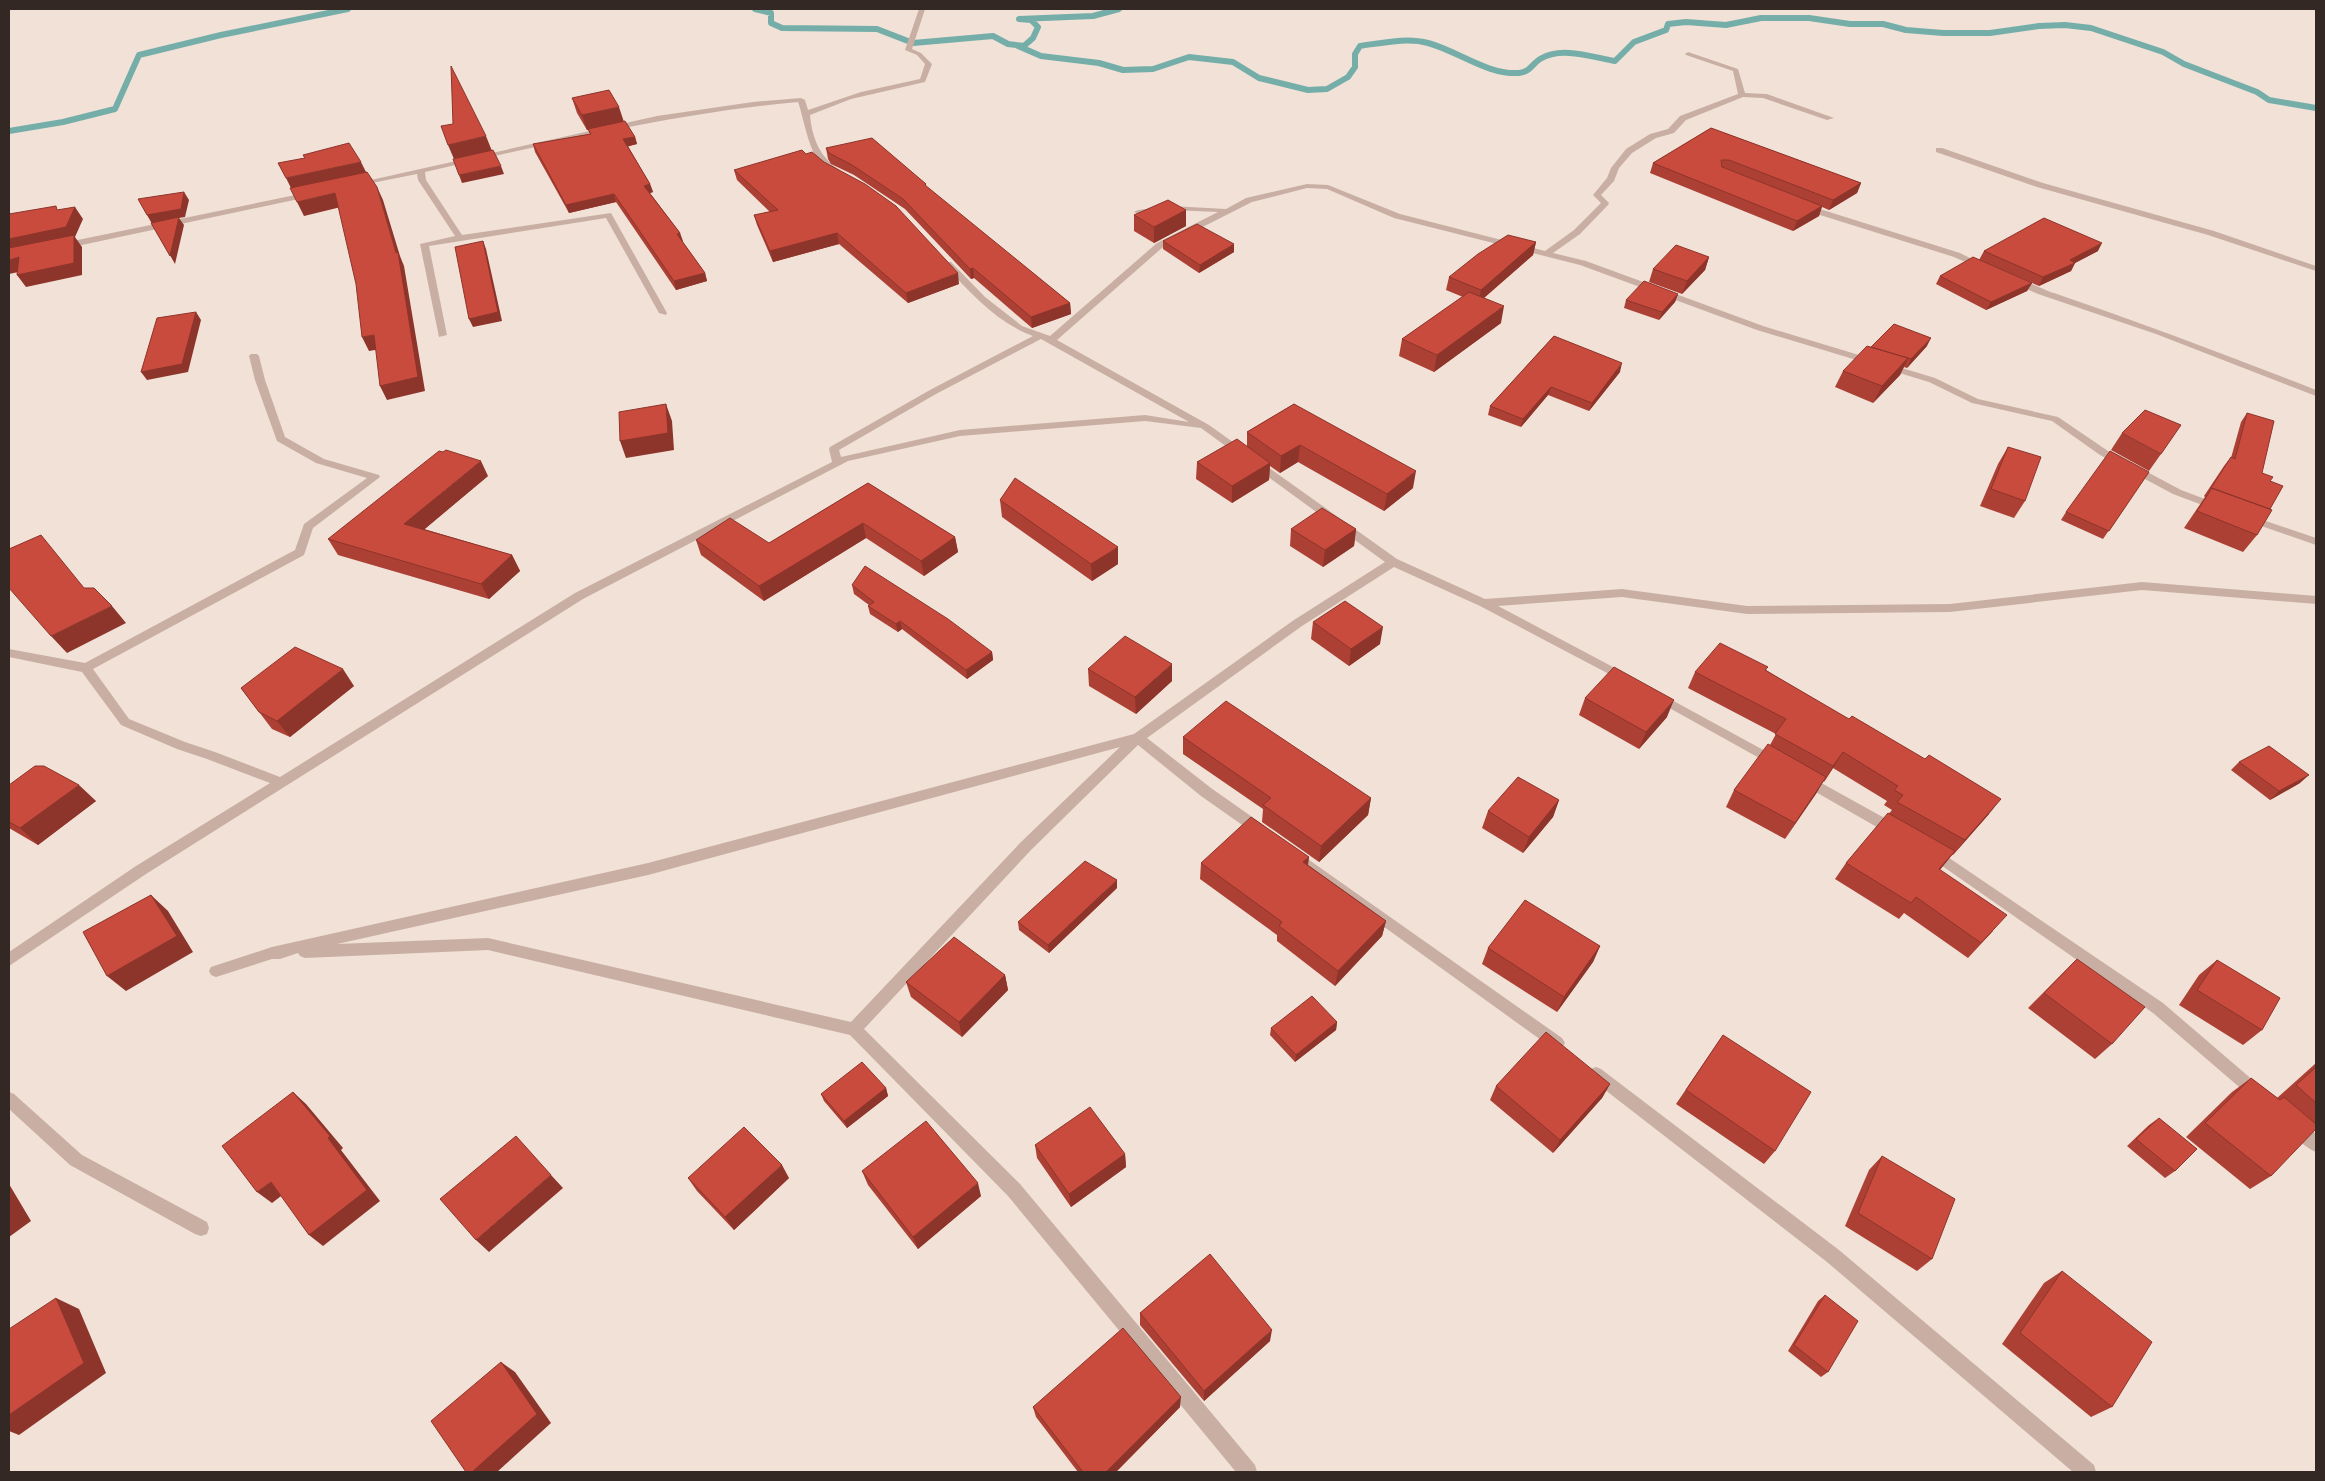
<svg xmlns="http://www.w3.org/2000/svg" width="2325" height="1481" font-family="'Source Sans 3',sans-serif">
  <rect width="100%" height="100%" fill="#f1e1d7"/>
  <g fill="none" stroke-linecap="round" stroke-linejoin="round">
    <path stroke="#75aea9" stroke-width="6" d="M755 9 771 13V23L782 28 877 29 913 43 993 36 1008 44 1024 46 1033 38 1038 27 1031 20 1019 19 1093 16 1119 9
      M1018 46 1041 56 1099 63 1123 70 1153 69 1189 57 1233 62 1259 78 1308 90 1327 89 1348 77 1355 67V54L1360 46C1382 43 1407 37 1428 43 1458 51 1487 75 1519 73 1530 72 1532 64 1540 59 1561 46 1592 57 1615 61L1634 42 1666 30 1668 24 1686 22 1726 25 1761 18H1809L1850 24H1883L1906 30 1943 33H1990L2039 26 2065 25 2091 28 2163 52 2184 64 2257 92 2269 100 2316 108
      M9 131 63 122 115 109 139 55 221 35 348 9"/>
    <path fill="#c9afa3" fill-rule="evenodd" d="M919 9H925L912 49 921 53 932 64 925 82 851 99 810 115C812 138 820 158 840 170V174C811 176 805 120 798 102 671 113 549 144 425 172L426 180 462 235 611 213 667 313 666 315 659 313 606 218 429 246 447 335 439 337 420 244 455 236 418 180 417 174 357 186 353 184 657 116 753 102 801 98 805 100 808 110 861 92 920 79 925 64 917 55 905 50Z
      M1688 52 1738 69 1745 93 1767 94 1834 118 1827 120 1763 98 1743 97 1686 120 1674 133 1656 138 1632 153 1619 168 1614 181 1601 195 1609 203 1608 205 1580 234 1553 253 1586 261 1763 326 1935 378 1978 399 2058 417 2108 451 2181 490 2221 505V509H2213L2173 494 2100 455 2052 421 1972 403 1929 382 1757 330 1580 265 1394 218 1327 189 1307 188 1252 202 1163 247 1057 340 1209 425 1397 559 1485 599 1622 589 1747 606 1950 604 2142 582 2316 596V604L2142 590 1950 612 1747 614 1622 597 1498 606 1630 676 1632 679 1630 682 1626 683 1480 606 1394 567 1302 626 1147 738 1211 788 1265 826 1267 830 1265 834H1255L1201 796 1138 745 1031 850 864 1029 1020 1184 1255 1465 1257 1472H1236L1008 1196 850 1035 488 950 305 958 300 956 298 953 280 959H272L216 977 211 975 209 971 211 967 272 947 648 863 1134 734 1294 620 1385 562 1201 428 1145 421 960 436 848 461 583 599 146 874 9 966V952L136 866 270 783 207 759 177 749 121 725 82 672 9 657V649L85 663 295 550 304 524 367 478 316 463 277 441 255 380 249 356 251 354H257L259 356 265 380 285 437 324 459 379 475 380 477 313 528 304 555 93 669 129 719 185 742 215 752 280 777 575 593 832 462 829 449 830 447 930 390 1033 336C997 323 971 293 945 266V262H951L985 297 1022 326 1050 336 1157 243 1218 212 1171 210 1138 214 1134 212 1138 210 1171 206 1226 209 1246 198 1307 184 1328 185 1400 214 1545 251 1574 230 1601 203 1593 195 1607 178 1611 168 1626 149 1650 134 1668 129 1680 116 1738 94 1733 71 1686 55 1685 54ZM1041 339 1189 422 1145 415 960 430 841 457 839 450 936 394ZM1120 747 1021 842 851 1022 488 938 337 944 648 875Z
      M1936 148H1942L2043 183 2214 231 2316 266V271L2208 235 2037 187 1936 152Z
      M310 192H313V196L63 249 59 246 63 243Z
      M1801 205H1807L1960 253 1986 266 1979 268 1954 257 1801 209Z
      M2011 278C2021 277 2043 290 2054 293 2142 323 2229 356 2316 390V396L2156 334 2038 294 2011 282Z
      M2248 515 2316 538V545L2244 520V516Z
      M1659 693 1778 758 1780 761 1778 764H1770L1655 700 1653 697 1655 694Z
      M1805 774 1899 826 1901 830 1899 834H1889L1800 783 1799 779 1800 775Z
      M1933 847 2163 1003 2262 1088 2265 1093 2262 1098 2257 1100 2252 1098 2153 1013 1928 856 1926 852 1928 848Z
      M1295 850 1562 1038 1565 1043 1562 1048 1557 1050 1552 1048 1290 859 1288 855 1290 851Z
      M1596 1067 1601 1069 1839 1250 2094 1465 2096 1472H2073L1827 1262 1591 1079 1588 1074 1591 1069Z
      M9 1092 14 1094 82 1155 207 1222 209 1228 207 1234 201 1236 195 1234 70 1165 9 1109Z
      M2297 1120 2303 1122 2316 1134V1152C2306 1148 2293 1137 2289 1127L2291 1122Z"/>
  </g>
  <path fill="#ad4034" d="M572 98 624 122 635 137 637 144 628 146 650 184 653 192 650 193 680 233 682 241 705 273 707 281 676 290 616 202 569 213 535 152 533 144 590 134 588 130H587L577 113Z
    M1711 128 1861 183 1857 193 1829 210 1822 207 1819 216 1793 231 1650 173 1653 163Z
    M826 148 926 187 1070 303 1071 314 1032 328 974 278 971 279 905 209 854 175 831 164 828 159Z
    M734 170 959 284 908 303 839 244 773 262 757 225 754 215 770 212 737 180Z
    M1186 210V226L1154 243 1134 231V215Z
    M1163 241 1234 252 1199 273 1163 249Z
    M1536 242 1533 255 1484 298 1501 323 1434 372 1399 356 1402 339 1463 297 1446 290 1449 277Z
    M1984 251H2098L2075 263 2071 271 2039 286 1979 260Z
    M1709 257 1705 270 1682 294 1649 282 1653 269Z
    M1940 276 2032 283 2027 291 1986 310 1936 284Z
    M1678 294 1675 302 1659 320 1624 308 1626 300Z
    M1554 336 1620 372 1589 411 1548 395 1521 427 1488 415 1490 406Z
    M1927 346 1907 368 1904 367 1900 375 1873 403 1835 387 1843 371 1871 347Z
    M1294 404 1413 488 1384 511 1298 462 1280 473 1270 466 1269 480 1232 503 1196 479 1197 462 1247 446V432Z
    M2247 413 2262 473 2270 481V509L2257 535 2243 552 2184 528 2205 497 2204 496 2224 466 2231 457V458L2241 422Z
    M2122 433 2161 454 2149 471 2111 450Z
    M2008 447 2025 501 2014 518 1980 506 1998 464Z
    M2149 472 2103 539 2061 520 2066 512Z
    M488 476 424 529 512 555 520 571 489 599 338 555 328 539Z
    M868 483 955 537 958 552 924 576 866 538 764 601 701 555 696 540 769 543Z
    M1000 500 1118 564 1092 581 1002 517Z
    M1291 529H1356L1354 546 1323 567 1290 546Z
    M852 585 992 652 993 660 967 679 902 629 898 632 870 614 868 606 869 605 854 594Z
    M1313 622 1380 644 1349 666 1311 639Z
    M1768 667 1766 670 1989 814 1953 855H1952L1940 870 1993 931 1968 958 1904 913 1899 919 1835 879 1846 863 1892 810 1884 805 1887 801 1833 768 1824 782 1823 781 1785 839 1726 807 1734 790 1770 745 1776 734 1688 688 1695 672Z
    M1088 669 1172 681 1136 714 1089 686Z
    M354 686 290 737 272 729 241 688Z
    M1585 698 1667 717 1639 749 1579 715Z
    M1183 737 1371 798 1368 815 1319 862 1262 822 1263 809 1183 754Z
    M2239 762 2300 783 2270 800 2231 770Z
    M9 785 96 801 38 845 9 828Z
    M1559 800 1553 817 1523 853 1482 828 1488 811Z
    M1309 857 1308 865 1386 921 1382 936 1335 986 1277 941V935L1200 879 1201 863Z
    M1117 888 1049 953 1019 930 1018 922Z
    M1600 946 1593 962 1557 1012 1482 964 1488 948Z
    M2077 959 2112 1044 2095 1059 2028 1008Z
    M2217 960 2262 1030 2243 1045 2179 1005 2199 975Z
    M1005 975 1008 990 962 1037 911 997 906 982Z
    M1337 1022 1336 1030 1295 1062 1270 1035 1271 1028Z
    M1723 1035 1775 1151 1764 1164 1676 1104Z
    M2316 1063V1123L2271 1176 2250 1189 2186 1137 2232 1092 2251 1078 2277 1098Z
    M1610 1084 1602 1098 1553 1153 1490 1100 1496 1086Z
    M886 1088 888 1096 847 1128 824 1101 821 1094Z
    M2159 1118 2175 1171 2165 1178 2127 1146 2149 1125Z
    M1035 1145 1125 1154 1126 1167 1071 1207 1037 1158Z
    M1882 1156 1932 1259 1917 1271 1845 1226 1869 1170Z
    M862 1171 981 1196 918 1249 868 1185Z
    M688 1178H789L734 1230 697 1191Z
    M2062 1271 2112 1407 2091 1417 2002 1344 2044 1283Z
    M1825 1295 1828 1372 1821 1377 1788 1351 1818 1301Z
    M1140 1313 1270 1341 1204 1401 1140 1325Z
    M1033 1407H1180L1116 1472H1078L1036 1417Z"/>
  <path fill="#8d342b" d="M619 107 624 122 587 130 582 115Z
    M486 136 492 151 454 159 448 145Z
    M635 137 637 144 626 147 623 139Z
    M361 162 369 178 294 194 286 178Z
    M501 166 504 174 462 183 459 175Z
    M1861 183 1857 193 1829 210 1833 200Z
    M650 184 653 192 647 194 644 186Z
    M377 187 383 200 400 256 404 266 425 391 387 400 380 386 396 253Z
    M184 192 189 200 185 217 179 218 184 225 175 264 147 215Z
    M335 193 341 207 304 216 297 202Z
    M614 194 616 202 569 213 566 205Z
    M1822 206 1819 216 1793 231 1797 221Z
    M75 207 83 219 75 237 82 247V275L26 287 17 275 74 239 9 253V239Z
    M1186 210V226L1154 243V227Z
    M680 233 683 241 679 242 677 234Z
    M837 233 839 244 773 262 770 251Z
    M483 241 486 249 502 321 473 327 469 319Z
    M1536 242 1533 255 1478 303 1481 290Z
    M2102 243 2098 251 2075 263 2071 271 2039 286 2043 277 2070 260Z
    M1234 244V252L1199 273 1200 265Z
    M19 257 28 270 9 274V260Z
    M1709 257 1705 270 1682 294 1687 281Z
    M973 268 974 278 971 279 970 269Z
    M705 273 707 281 676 290 674 281Z
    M958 273 959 284 908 303 906 293Z
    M2032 283 2027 291 1986 310 1991 302Z
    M1678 294 1675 302 1659 320 1662 312Z
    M1070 303 1071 314 1032 328 1031 317Z
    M1504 306 1501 323 1434 372 1437 355Z
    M196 312 201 320 188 372 147 380 141 372Z
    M374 335 381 349 369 351 362 337Z
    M1931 338 1927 346 1907 368 1911 359Z
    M1908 358 1900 375 1873 403 1882 386Z
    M1622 363 1620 372 1589 411 1592 403Z
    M1551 387 1548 395 1521 427 1523 419Z
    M666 404 672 421 674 450 626 458 620 441Z
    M1300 445 1298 462 1280 473 1281 456Z
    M481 461 488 476 413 539 404 524Z
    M1270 463 1269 480 1232 503V486Z
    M1416 471 1413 488 1384 511 1387 494Z
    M863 523 866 538 764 601 759 586Z
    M1356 529 1354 546 1323 567 1325 550Z
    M955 537 958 552 924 576 921 561Z
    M1118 547V564L1092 581 1091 564Z
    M512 555 520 571 489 599 481 584Z
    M112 606 126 623 67 653 51 636Z
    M900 621 902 629 898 632 896 624Z
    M1383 627 1380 644 1349 666 1351 649Z
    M992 652 993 660 967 679 966 670Z
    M1172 664V681L1136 714 1135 697Z
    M343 669 354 686 290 737 277 721Z
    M1674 700 1667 717 1639 749 1646 732Z
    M1843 752 1833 768 1824 782 1833 766Z
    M2309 775 2300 783 2270 800 2279 791Z
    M1826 777 1816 794 1785 839 1795 823Z
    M79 785 96 801 38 845 20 828Z
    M1371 798 1368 815 1319 862 1321 846Z
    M2001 799 1989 814 1953 855 1965 840Z
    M1559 800 1553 817 1523 853 1529 837Z
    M1955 851 1942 867 1926 885 1939 869Z
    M1309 857 1306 873 1303 862Z
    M1117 880V888L1049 953 1048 945Z
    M151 895 168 911 193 952 126 991 107 976Z
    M1386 921 1382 936 1335 986 1338 971Z
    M1600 946 1593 962 1557 1012 1564 997Z
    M1005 975 1008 990 962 1037 959 1022Z
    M1337 1022 1336 1030 1295 1062 1296 1055Z
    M1610 1084 1602 1098 1553 1153 1560 1140Z
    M886 1088 888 1096 847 1128 844 1121Z
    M293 1092 306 1104 343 1148 341 1150 380 1201 323 1246 309 1235Z
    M1125 1154 1126 1167 1071 1207 1069 1194Z
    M782 1165 789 1178 734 1230 725 1217Z
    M551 1175 563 1188 489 1252 476 1240Z
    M271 1182 285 1193 272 1203 257 1192Z
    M978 1183 981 1196 918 1249 913 1237Z
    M9 1184 31 1221 9 1237Z
    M56 1298 79 1309 106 1373 19 1435 9 1431V1415Z
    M1272 1330 1270 1341 1204 1401V1391Z
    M501 1362 515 1372 551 1423 497 1472H472Z
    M1181 1397 1180 1407 1116 1472H1106Z"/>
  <path fill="#c94b3d" stroke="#8d342b" d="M451 66 486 136 448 145 441 126 453 124Z
    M609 90 619 107 582 115 572 98Z
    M625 121 635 137 623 139 650 184 644 186 680 233 677 234 705 273 674 281 614 194 566 205 533 144 591 134 588 129Z
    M1711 128 1861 183 1833 200 1729 160H1721L1722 167 1822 206 1797 221 1653 163Z
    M872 138 926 184 925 185 1070 303 1031 317 973 268 970 269 903 199 852 165 829 153 826 148Z
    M349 143 361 162 286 178 278 163 305 158 303 155Z
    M493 150 501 166 459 175 453 159Z
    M802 150 806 154 812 152 824 162 865 184 896 206 958 273 906 293 837 233 770 251 754 215 778 210 734 170Z
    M367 172 377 187 396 253 398 252 418 377 380 386 374 335 362 337 356 284 335 193 297 202 290 188Z
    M184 192 181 209 147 215 138 199Z
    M1168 200 1186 210 1154 227 1134 215Z
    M56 206 57 210 75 207 66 227 9 239V214Z
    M179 217 170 256 151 223Z
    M2044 218 2102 243 2070 260 2075 263 2043 277 1984 251Z
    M1197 224 1234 244 1200 265 1163 241Z
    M74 235V263L17 275 19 257 9 260V248Z
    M1508 235 1536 242 1481 290 1449 277 1478 254Z
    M483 241 498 312 469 319 455 247Z
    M1676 245 1709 257 1687 281 1653 269Z
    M1973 257 2032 283 1991 302 1940 276Z
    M1644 281 1678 294 1662 312 1626 300Z
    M1469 292 1504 306 1437 355 1402 339Z
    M196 312 182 364 141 372 157 318Z
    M1894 324 1931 338 1911 359 1871 347Z
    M1554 336 1622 363 1592 403 1551 387 1523 419 1490 406Z
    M1867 346 1908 358 1882 386 1843 371Z
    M666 404 668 433 620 441 619 412Z
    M1294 404 1416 471 1387 494 1300 445 1281 456 1247 432Z
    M2145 410 2181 425 2161 454 2122 433Z
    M2247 413 2274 421 2262 473 2273 477 2270 481 2283 486 2270 509 2211 488 2231 457 2235 459Z
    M1237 439 1270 463 1232 486 1197 462Z
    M2008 447 2041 457 2025 501 1991 489Z
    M446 450 481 461 404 524 512 555 481 584 328 539 439 451 443 452Z
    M2110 451 2149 472 2109 531 2066 512Z
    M1015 478 1118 547 1091 564 1000 500Z
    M868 483 955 537 921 561 863 523 759 586 696 540 730 518 769 543Z
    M2212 488 2272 510 2257 535 2197 511Z
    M1322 508 1356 529 1325 550 1291 529Z
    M41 535 84 588H94L112 606 51 636 9 588V549Z
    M865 566 948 619 992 652 966 670 900 621 896 624 868 606 874 602 852 585Z
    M1345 601 1383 627 1351 649 1313 622Z
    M1125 636 1172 664 1135 697 1088 669Z
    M1720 643 1768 667 1765 670 1849 719 1852 716 1925 759 1929 755 2001 799 1965 840 1897 802 1903 795 1894 790 1898 786 1843 752 1833 766 1775 734 1786 719 1695 672Z
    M295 647 343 669 277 721 259 712 241 688Z
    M1614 667 1674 700 1646 732 1585 698Z
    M1226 701 1371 798 1321 846 1263 805 1271 798 1183 737Z
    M1768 744 1826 777 1795 823 1734 790Z
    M2269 746 2309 775 2279 791 2239 762Z
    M35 766H44L79 785 20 828 9 822V785Z
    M1518 777 1559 800 1529 837 1488 811Z
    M1888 813 1955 851 1939 869 2007 915 1981 943 1916 897 1911 903 1846 863Z
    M1251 817 1309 857 1303 862 1386 921 1338 971 1279 926 1282 922 1201 863Z
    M1085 861 1117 880 1048 945 1018 922Z
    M151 895 177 936 107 976 83 932Z
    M1525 900 1600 946 1564 997 1488 948Z
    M954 937 1005 975 959 1022 906 982Z
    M2077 959 2145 1007 2112 1044 2044 993Z
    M2217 960 2280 998 2262 1030 2197 990Z
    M1312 996 1337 1022 1296 1055 1271 1028Z
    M1546 1032 1610 1084 1560 1140 1496 1086Z
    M1723 1035 1811 1092 1775 1151 1686 1090Z
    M862 1062 886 1088 844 1121 821 1094Z
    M2316 1067V1103L2296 1085Z
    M2251 1078 2280 1100 2284 1097 2316 1124V1129L2271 1176 2205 1123Z
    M293 1092 330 1136 328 1138 367 1190 309 1235 271 1182 257 1192 222 1146Z
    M1090 1107 1125 1154 1069 1194 1035 1145Z
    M2159 1118 2197 1149 2175 1171 2136 1139Z
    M926 1121 978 1183 913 1237 862 1171Z
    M744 1127 782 1165 725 1217 688 1178Z
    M516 1136 551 1175 476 1240 440 1199Z
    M1882 1156 1955 1199 1932 1259 1858 1213Z
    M1210 1254 1272 1330 1204 1391 1140 1313Z
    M2062 1271 2152 1342 2112 1407 2020 1333Z
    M1825 1295 1858 1321 1828 1372 1794 1345Z
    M56 1298 84 1363 9 1415V1329Z
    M1123 1328 1181 1397 1106 1472H1083L1033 1407Z
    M501 1362 537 1414 472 1472H466L431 1421Z"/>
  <rect width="2325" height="1481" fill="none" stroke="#342825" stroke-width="20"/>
</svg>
